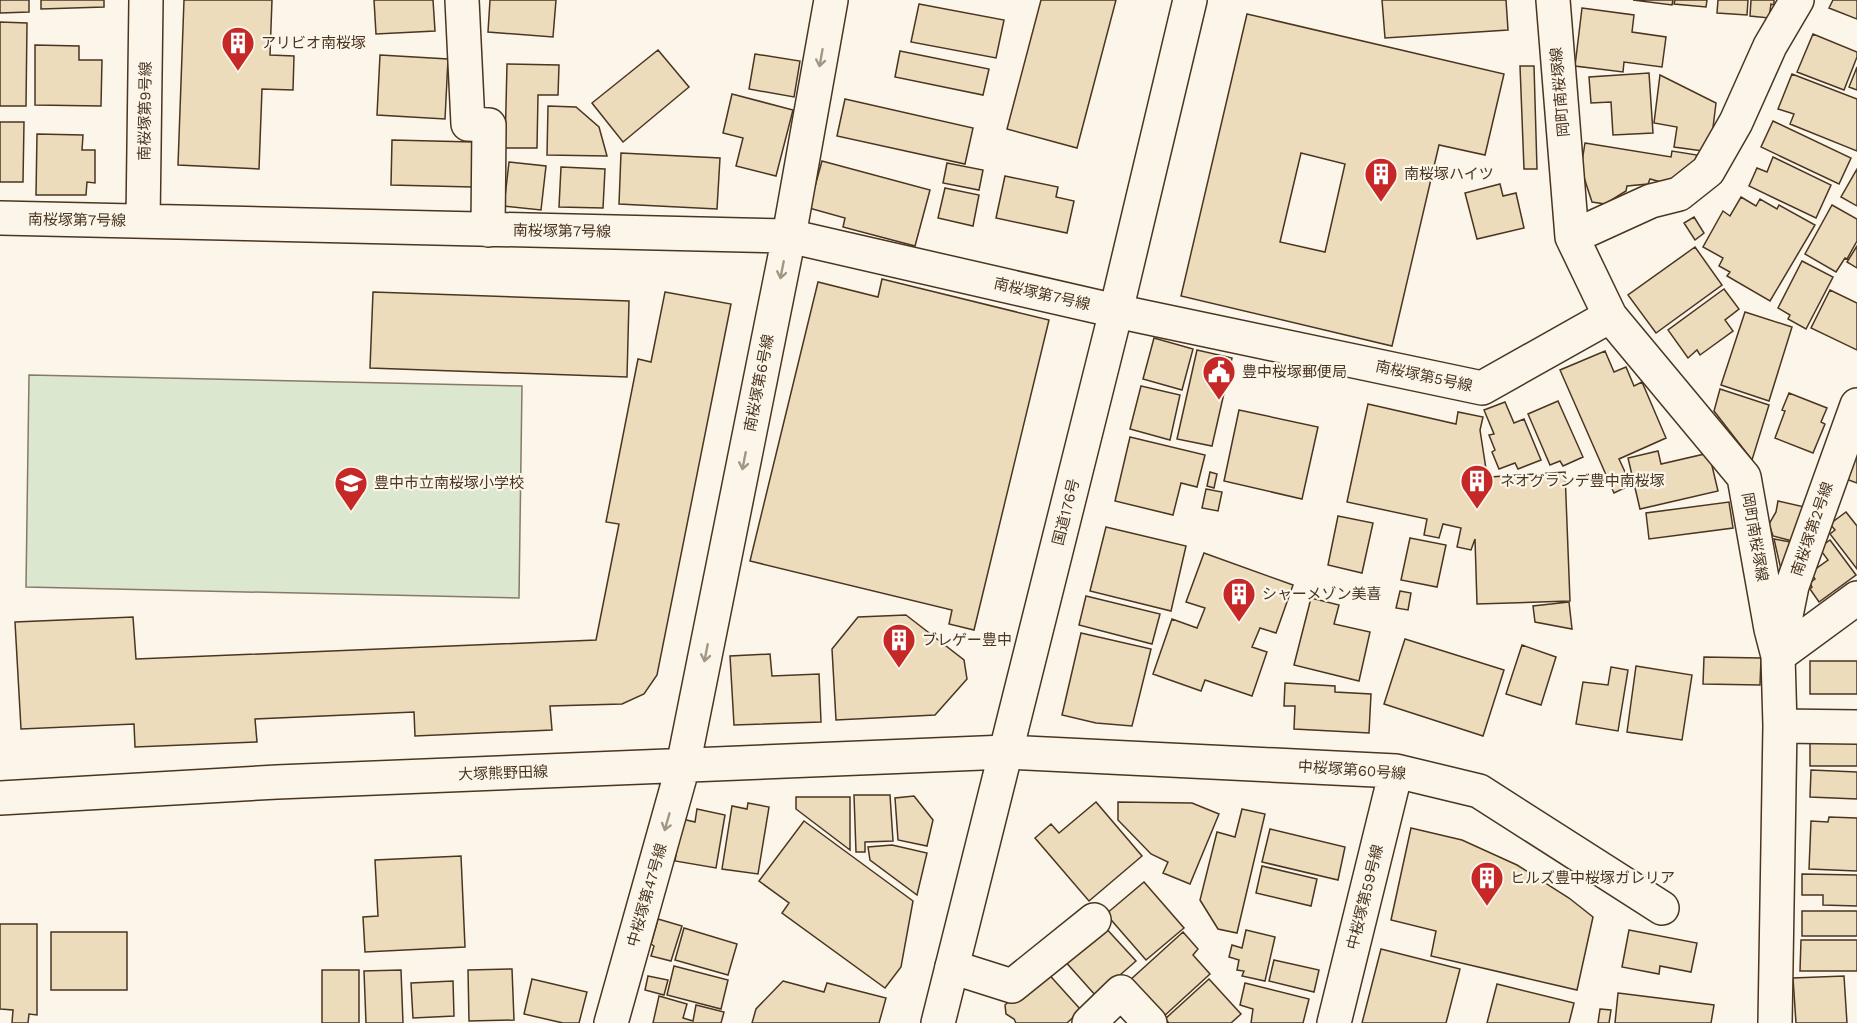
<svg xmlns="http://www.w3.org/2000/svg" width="1857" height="1023" font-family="'Work Sans','Noto Sans JP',sans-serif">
  <rect width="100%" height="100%" fill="#fbf6e9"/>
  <path fill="#dce7d0" stroke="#887966" stroke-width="1.5" d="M29 375 522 386 519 598 26 587Z"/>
  <path fill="#ecdcbc" stroke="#4a3520" stroke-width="1.5" fill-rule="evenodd" d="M0 0H29V12L0 13Z
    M41 0H104V7L41 9Z
    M184 0H272L270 55 294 56 293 90 262 89 259 169 178 165Z
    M374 0H433L435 31 376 34Z
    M490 0H556L553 37 488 32Z
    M1041 0H1116L1077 148 1007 129Z
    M1382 0H1506L1508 30 1385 38Z
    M1633 0H1673L1672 5Z
    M1675 0H1707L1706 7 1674 4Z
    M1718 0H1748L1747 15 1717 13Z
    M1751 0H1774V5L1771 4 1769 18 1750 16Z
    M1833 0H1857V19L1829 8Z
    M919 4 1004 20 996 58 911 42Z
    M1582 8 1634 15 1632 32 1666 37 1662 67 1624 62 1623 72 1575 66Z
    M1247 14 1504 74 1485 155 1439 145 1392 346 1181 296ZM1301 153 1345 164 1325 252 1280 242Z
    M0 22 27 23 26 106H0Z
    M1813 34 1857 52V57L1844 90 1797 72Z
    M35 45 79 46V60H102L101 106 35 105Z
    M658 50 689 87 623 142 592 103Z
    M900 51 989 69 983 95 895 77Z
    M755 54 800 61 794 97 749 89Z
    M380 55 448 59 445 119 377 115Z
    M507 64 559 65 558 95H538L537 148H505Z
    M1520 66H1534L1537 169H1524Z
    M1857 67V90L1849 87Z
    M1649 73 1653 133 1613 135 1611 102 1591 103 1589 77Z
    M1792 74 1857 99V151L1790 124 1794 114 1778 109Z
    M1660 75 1716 103 1710 152 1674 147 1677 127 1654 123Z
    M732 94 793 110 776 176 736 166 743 138 723 133Z
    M845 99 973 128 965 164 837 136Z
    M548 106 576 107 599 127 607 156 547 155Z
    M1773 121 1851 158 1839 184 1761 147Z
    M0 122H24L23 182H0Z
    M37 134 83 135 82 150H95V183L87 182 86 195H36Z
    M392 140 473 142 472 187 391 185Z
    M1585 143 1671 157 1672 151 1697 155 1695 162 1668 184 1650 179 1648 184 1627 186 1626 191 1605 204 1592 202 1581 168Z
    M621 153 720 158 717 209 619 204Z
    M1773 157 1831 185 1816 218 1749 186 1757 168 1767 172Z
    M822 161 930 190 915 246 843 227 845 218 809 208Z
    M509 162 546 166 541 210 504 206Z
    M947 163 983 170 979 190 943 183Z
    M561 167 605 169 603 208 559 207Z
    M1857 169V206L1841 197Z
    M1005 176 1058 187 1056 197 1074 201 1067 233 996 218Z
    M1500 184 1503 196 1516 193 1524 228 1477 239 1465 193Z
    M945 188 979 195 973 226 938 218Z
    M1741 197 1756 206 1760 199 1777 209 1779 205 1815 225 1770 301 1727 276 1730 272 1719 266 1723 258 1703 247 1723 211 1730 216Z
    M1832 205 1857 219V241L1847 259 1845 258 1836 272 1805 254Z
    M1694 217 1704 233 1695 240 1684 223Z
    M1857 246V268L1847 262Z
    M1695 247 1722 285 1656 333 1628 295Z
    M1802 261 1833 277 1806 329 1788 319 1790 315 1778 308Z
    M882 279 1049 320 974 630 949 624 952 610 750 561 818 282 878 297Z
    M1724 289 1739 309 1725 320 1733 331 1700 355 1697 350 1688 358 1668 330Z
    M1830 290 1857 303V350L1811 328Z
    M373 292 629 301 627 377 370 368Z
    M665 292 731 304 657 675 644 694 622 704 550 706 552 730 415 736 414 712 255 719 257 742 135 747 134 724 21 729 15 622 133 617 136 659 596 640 619 524 606 522 638 359 651 362Z
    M1745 312 1792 327 1769 401 1721 385Z
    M1154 338 1193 349 1182 390 1143 379Z
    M1197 350 1232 358 1212 446 1177 439Z
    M1605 351 1614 372 1626 367 1634 386 1642 382 1666 438 1619 459 1631 485 1614 493 1560 370Z
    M1141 386 1180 395 1170 440 1130 429Z
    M1720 389 1769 405 1752 460 1714 411Z
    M1789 393 1827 408 1821 422 1825 424 1813 453 1775 438 1785 411 1782 410Z
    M1558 401 1583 457 1563 466 1560 461 1550 465 1528 414Z
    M1505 402 1514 423 1524 419 1541 460 1518 469 1515 463 1499 469 1492 452 1495 450 1489 435 1494 434 1484 410Z
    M1368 404 1456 424 1458 412 1483 417 1480 430 1486 469 1481 487 1484 489 1490 477 1565 472 1570 601 1477 604 1475 539 1471 550 1457 547 1461 528 1443 524 1439 538 1424 535 1427 519 1347 502Z
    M1239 410 1318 427 1302 499 1224 481Z
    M1130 437 1205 455 1197 487 1181 483 1173 515 1115 501Z
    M1857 450V483L1846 479Z
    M1658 451 1661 464 1709 453 1718 491 1640 509 1628 458Z
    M1210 472 1217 474 1214 488 1207 486Z
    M1206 489 1222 492 1218 511 1202 508Z
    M1778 501 1809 508 1800 543 1773 536 1769 524 1776 512Z
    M1729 502 1733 528 1649 539 1646 513Z
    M1846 512 1857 526V569L1830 534 1835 530 1830 524Z
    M1338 516 1373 523 1362 573 1328 565Z
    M1106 527 1186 546 1171 611 1090 591Z
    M1410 538 1446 545 1437 587 1401 580Z
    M1774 539 1796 543 1782 574Z
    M1830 540 1856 575 1819 602 1810 589 1812 587 1810 583 1815 579 1810 573 1828 560 1819 548Z
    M1204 553 1293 585 1276 633 1260 628 1252 647 1267 652 1252 696 1205 680 1201 691 1153 674 1172 619 1197 628 1205 608 1186 602Z
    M1400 591 1411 593 1408 610 1396 608Z
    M1086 596 1160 614 1152 644 1079 625Z
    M1311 598 1339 605 1334 624 1370 632 1359 681 1294 665Z
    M1569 602 1572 629 1535 622 1533 606Z
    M906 615 964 660 967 679 935 715 836 720 832 649 858 617Z
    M1081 633 1151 649 1132 726 1096 723 1062 715Z
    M1405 639 1504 670 1483 736 1384 704Z
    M1522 645 1556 657 1541 705 1506 694Z
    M770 654 772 676 819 674 821 722 734 725 730 656Z
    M1704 657 1761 658 1760 685 1703 684Z
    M1810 661H1857V694H1810Z
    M1636 666 1692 675 1682 740 1627 732Z
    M1611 667 1628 670 1618 731 1576 724 1583 682 1608 685Z
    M1285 683 1335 686V692L1371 694 1369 733 1294 729 1295 706H1284Z
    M1857 739V766H1810V740Z
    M1811 770 1857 772V799L1810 797Z
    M854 795H890L893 841 865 842V852H856Z
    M914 796 933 820 927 846 898 840 895 798Z
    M796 797H850V850L796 809Z
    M1096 802 1142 856 1089 901 1035 838 1051 824 1059 833Z
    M1118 802 1192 803 1219 814 1190 884 1163 873 1168 862 1151 854 1118 820Z
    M748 803 769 807 758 874 722 869 732 806 747 809Z
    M697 809 725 815 716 868 675 861 682 819 695 822Z
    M1242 809 1265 814 1237 933 1218 929 1200 900 1217 832 1235 837Z
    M1829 817 1857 818V871L1809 869 1811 821 1828 822Z
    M804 821 913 901 901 967 885 988 782 913 789 903 759 881Z
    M1411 828 1462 840 1517 865 1569 898 1593 917 1577 990 1431 956 1436 931 1391 920Z
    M1270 829 1345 847 1338 880 1262 862Z
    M892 845 927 853 917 895 870 860 868 847Z
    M461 856 465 947 365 952 363 917 378 916 375 860Z
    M1262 866 1317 879 1311 906 1256 893Z
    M1802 874 1857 875V906L1823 905V895H1802Z
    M1144 882 1184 928 1146 960 1106 914Z
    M1802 911H1857V936H1802Z
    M658 919 682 926 671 961 651 956 654 946 651 944Z
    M0 924H37V1015L29 1014 28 1023H12L13 1010 0 1009Z
    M1103 925 1136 961 1096 996 1063 959Z
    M684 928 737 944 728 975 675 960Z
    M1246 930 1275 937 1265 981 1242 976 1244 971 1237 970 1239 960 1229 957 1232 945 1242 948Z
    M1629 930 1697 943 1691 972 1660 966 1659 974 1622 967Z
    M51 932H127V990H51Z
    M1183 932 1198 949 1193 955 1210 974 1163 1017 1129 981Z
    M1801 940H1857V971H1800Z
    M1381 949 1460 969 1446 1023H1362Z
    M1274 960 1319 970 1314 992 1269 981Z
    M674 966 728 980 721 1009 667 995Z
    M512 969 514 1020 469 1021 468 970Z
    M1044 969 1081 1010 1067 1023H1016L1014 1019 1006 1014 1005 1005Z
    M322 970H359V1023H322Z
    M401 970 403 1023H366L364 971Z
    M648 976 668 980 664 995 645 990Z
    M1844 976 1847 1023H1796L1793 978Z
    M532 979 587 992 579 1023H563L524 1014Z
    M1209 979 1241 1014 1231 1023H1169L1165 1019Z
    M453 981 454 1016 413 1018 411 983Z
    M783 981 824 992 827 983 886 998 879 1023H752L756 1009Z
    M1245 983 1309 999 1303 1023H1251L1253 1009 1240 1005Z
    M1497 984 1574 1003 1569 1023H1487Z
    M1618 993 1714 1005 1711 1023H1615Z
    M659 996 687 1004 683 1018 693 1021 696 1005 724 1012 721 1023H653Z
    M1600 1009 1611 1010 1609 1023H1598Z"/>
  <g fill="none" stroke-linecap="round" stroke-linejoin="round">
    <g stroke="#4a3520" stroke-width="36">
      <path id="minor" d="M462 0 468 124 489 125 488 230
        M1553 0 1572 237 1610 316 1744 477 1771 629 1778 656 1780 726 1775 1023
        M0 218 789 236 1116 311 1482 388 1610 316
        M143 221 146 0
        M1572 237 1651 201 1679 194 1708 171 1736 122 1770 46 1797 0
        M1780 645 1792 586 1857 405
        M1778 656 1857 598
        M1780 726 1857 727
        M0 798 277 782 1006 752 1396 771 1479 791 1662 908
        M952 967 1012 986 1094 920
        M611 1023 683 766 789 236 831 0
        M1089 1023 1121 992 1150 1023
        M1334 1023 1396 771"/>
    </g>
    <g stroke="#4a3520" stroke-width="36">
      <path id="highway" d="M938 1023 1116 311 1190 0"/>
    </g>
    <use href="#minor" stroke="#fbf6e9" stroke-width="33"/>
    <use href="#highway" stroke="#fbf6e9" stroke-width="33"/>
  </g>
  <defs><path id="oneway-shaft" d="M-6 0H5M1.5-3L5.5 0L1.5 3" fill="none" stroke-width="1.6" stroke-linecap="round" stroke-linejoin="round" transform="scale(1.5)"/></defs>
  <g stroke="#a29684">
    <use href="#oneway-shaft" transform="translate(821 58) rotate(100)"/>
    <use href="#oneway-shaft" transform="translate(782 270) rotate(101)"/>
    <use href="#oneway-shaft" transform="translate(744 461) rotate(101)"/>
    <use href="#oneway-shaft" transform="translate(706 653) rotate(101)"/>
    <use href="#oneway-shaft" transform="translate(667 822) rotate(106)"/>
  </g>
  <defs>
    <g id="building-pin" transform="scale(1.725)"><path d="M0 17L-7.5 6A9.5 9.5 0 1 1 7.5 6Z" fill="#c62828" stroke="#fbf6e9"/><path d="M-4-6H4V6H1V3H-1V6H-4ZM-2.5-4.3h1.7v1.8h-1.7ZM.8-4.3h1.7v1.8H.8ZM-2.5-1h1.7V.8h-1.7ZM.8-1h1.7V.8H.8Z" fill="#fff"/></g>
    <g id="civic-pin" transform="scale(1.725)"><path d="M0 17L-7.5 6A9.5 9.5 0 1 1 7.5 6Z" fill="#c62828" stroke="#fbf6e9"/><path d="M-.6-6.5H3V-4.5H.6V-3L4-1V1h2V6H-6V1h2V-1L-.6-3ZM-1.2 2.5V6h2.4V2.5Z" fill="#fff"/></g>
    <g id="school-pin" transform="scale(1.725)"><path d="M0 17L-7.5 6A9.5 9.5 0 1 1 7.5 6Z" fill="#c62828" stroke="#fbf6e9"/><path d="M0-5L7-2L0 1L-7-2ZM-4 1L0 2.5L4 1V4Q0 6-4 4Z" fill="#fff"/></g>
  </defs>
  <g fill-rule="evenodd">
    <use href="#building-pin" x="238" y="43"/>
    <use href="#building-pin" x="1381" y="174"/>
    <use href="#civic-pin" x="1219" y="372"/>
    <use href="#building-pin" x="1477" y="481"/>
    <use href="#school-pin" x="351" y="483"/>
    <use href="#building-pin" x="1239" y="594"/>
    <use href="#building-pin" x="899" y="640"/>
    <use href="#building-pin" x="1487" y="878"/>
  </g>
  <g text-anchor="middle" stroke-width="4.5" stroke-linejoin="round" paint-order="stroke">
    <g font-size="15" fill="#4a3520" stroke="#fbf6e9" text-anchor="start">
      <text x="261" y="48">アリビオ南桜塚</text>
      <text x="1404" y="179">南桜塚ハイツ</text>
      <text x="1242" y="377">豊中桜塚郵便局</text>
      <text x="1500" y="486">ネオグランデ豊中南桜塚</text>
      <text x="374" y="488">豊中市立南桜塚小学校</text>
      <text x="1262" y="599">シャーメゾン美喜</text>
      <text x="922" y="645">ブレゲー豊中</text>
      <text x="1510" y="883">ヒルズ豊中桜塚ガレリア</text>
    </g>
    <g font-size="15" fill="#4a3520" stroke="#fbf6e9">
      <text transform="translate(1560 92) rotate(-95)" y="5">岡町南桜塚線</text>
      <text transform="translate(145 111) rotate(-89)" y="5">南桜塚第9号線</text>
      <text transform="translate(77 220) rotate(1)" y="5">南桜塚第7号線</text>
      <text transform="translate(562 231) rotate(1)" y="5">南桜塚第7号線</text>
      <text transform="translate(1042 294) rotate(13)" y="5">南桜塚第7号線</text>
      <text transform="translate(1424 376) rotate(12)" y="5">南桜塚第5号線</text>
      <text transform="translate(759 383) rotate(-79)" y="5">南桜塚第6号線</text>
      <text transform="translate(1066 512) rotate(-76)" y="5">国道176号</text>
      <text transform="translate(1812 529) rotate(-71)" y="5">南桜塚第2号線</text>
      <text transform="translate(1755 537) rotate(80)" y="5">岡町南桜塚線</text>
      <text transform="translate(1352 770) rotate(4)" y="5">中桜塚第60号線</text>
      <text transform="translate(503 773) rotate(-2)" y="5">大塚熊野田線</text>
      <text transform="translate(647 895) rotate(-74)" y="5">中桜塚第47号線</text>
      <text transform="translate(1365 897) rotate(-76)" y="5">中桜塚第59号線</text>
    </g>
  </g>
</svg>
